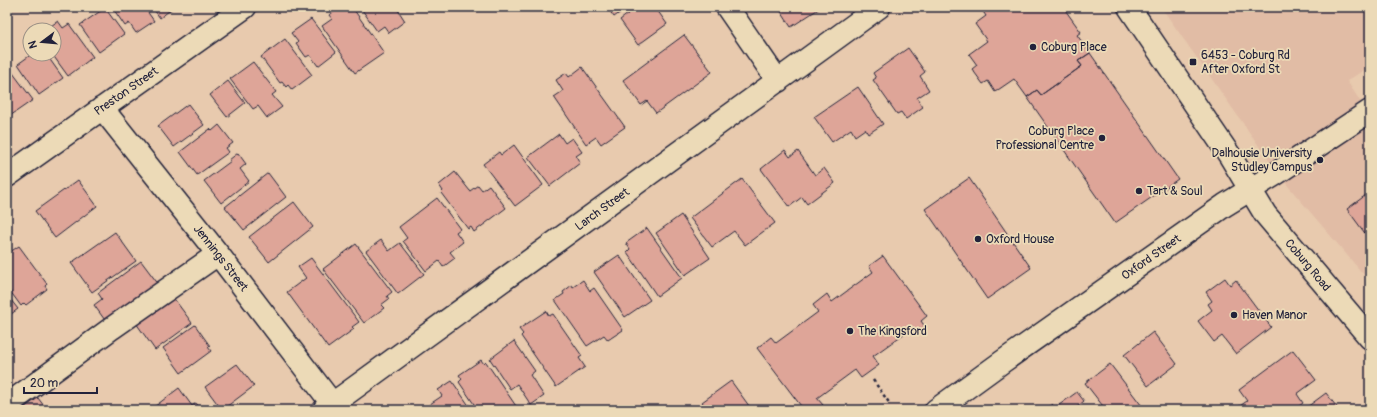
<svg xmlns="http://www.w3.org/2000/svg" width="1377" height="417" font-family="Pangolin,sans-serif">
  <rect width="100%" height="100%" fill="#e8caae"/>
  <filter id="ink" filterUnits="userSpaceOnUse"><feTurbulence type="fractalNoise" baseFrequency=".025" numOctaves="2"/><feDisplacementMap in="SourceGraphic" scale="8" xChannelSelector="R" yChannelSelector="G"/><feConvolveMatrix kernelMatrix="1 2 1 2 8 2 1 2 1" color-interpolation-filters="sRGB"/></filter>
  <g filter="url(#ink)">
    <path fill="#e1bca5" d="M1161 7H1370V66L1347 81 1370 116V282L1283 180Z"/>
    <path fill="#dea598" stroke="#22223b" d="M112 7H144L154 21 136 33 129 23 125 26Z
      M152 7H174L160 18Z
      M341 7 344 10 348 7H352L384 53 355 73 322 26 332 19 329 15Z
      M360 7H396L405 21 389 33 384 26 377 31Z
      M607 7H628L614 17Z
      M637 7H655L667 24 638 45 620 20Z
      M778 7H820V8L791 27Z
      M987 7H1063L1081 32 1077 35 1090 53 1078 61 1082 66 1041 95 1037 90 1027 97 1014 79 995 92 988 81 983 84 972 69 977 65 969 54 987 41 975 24 986 16 982 10Z
      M105 8 124 34 99 52 80 25Z
      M311 19 336 52 318 66 310 55 306 57 296 43 298 42 291 33Z
      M58 21 63 28 69 24 93 57 68 76 52 54H54V30H45Z
      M684 35 712 72 656 113 647 101 641 105 623 80Z
      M285 39 312 75 292 90 288 85 286 87 282 82 280 83 261 57Z
      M908 48 925 72 920 76 929 90 917 98 923 107 906 119 901 112 897 114 873 80 876 78 873 73Z
      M1090 53 1178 179 1115 223 1027 97 1037 90 1041 95 1082 66 1078 61Z
      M32 54H46L63 78 39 95 18 64Z
      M253 62 276 92 272 95 282 107 267 118 258 106 253 109 230 79Z
      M7 65 33 100 7 118Z
      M582 67 625 127 601 144 596 137 586 144 554 97 563 91 556 80 566 73 569 77Z
      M228 81 245 103 227 117 210 95Z
      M858 87 883 124 868 134 865 129 855 136 851 129 832 142 814 117Z
      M188 104 204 125 174 147 158 126Z
      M219 125 233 143 226 148 229 152 197 175 180 152 210 129 212 131Z
      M559 134 565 143 572 138 582 152 576 156 580 163 550 186 528 157Z
      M514 145 543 185 515 206 483 164 499 152 501 155Z
      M785 150 790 157 798 151 815 175 824 168 835 183 807 204 802 197 789 207 761 169Z
      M238 153 246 164 240 169 249 181 221 203 204 181 231 161 229 160Z
      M455 172 470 191 478 185 482 190 489 185 506 208 474 232 471 227 468 229 441 193 443 191 439 185Z
      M268 173 286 197 244 230 225 207Z
      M969 178 1031 268 987 299 925 209Z
      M742 179 775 223 745 245 734 231 712 247 690 218Z
      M78 180 97 206 55 238 35 211Z
      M1370 192V240L1347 209Z
      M437 198 460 229 456 232 463 242 450 252 455 258 443 267 439 261 426 271 403 241 407 238 399 227Z
      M294 202 313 227 269 262 249 237Z
      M681 215 710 258 685 275 656 233Z
      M647 228 682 278 657 296 627 252 630 249 626 243Z
      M115 232 136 261 92 292 71 263Z
      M381 240 389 251 400 243 424 274 398 294 366 251Z
      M356 244 392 292 387 296 389 299 381 305 384 308 364 323 323 269Z
      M19 246 47 284 45 286 47 289 26 305 24 303 21 306 7 287V254Z
      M619 255 650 300 625 317 594 272Z
      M883 256 927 316 921 321 926 328 917 335 912 328 873 356 879 365 861 378 855 370 817 398 823 405 816 410H804L757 348 771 337 776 343 818 312 813 305 827 294 832 302 873 272 869 266Z
      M311 258 359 322 352 327 354 329 328 348 287 292 306 278 298 267Z
      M141 261 159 285 107 323 94 305 102 299 98 293Z
      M1225 278 1230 285 1236 280 1271 327 1236 354 1222 336 1214 342 1198 321 1212 310 1208 304 1212 301 1206 292Z
      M583 280 590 291 594 288 623 330 608 340 604 335 587 346 555 300 564 294 563 292 572 285 573 287Z
      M7 295 18 309 7 317Z
      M172 296 192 323 155 350 136 323Z
      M546 311 549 316 553 314 582 356 579 358 585 367 556 387 521 336 523 334 519 329Z
      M195 325 210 346 208 347 211 351 181 373 163 348Z
      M1153 332 1177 364 1148 386 1124 355Z
      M514 341 535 371 530 375 544 396 531 405 517 384 510 389 490 359Z
      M1293 350 1316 380 1297 394 1303 403 1294 410H1234L1247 401 1239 390Z
      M481 360 484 364 486 362 518 409 516 410H478L459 382 462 379 459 375Z
      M237 364 254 386 222 410 205 387Z
      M1110 364 1145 410H1106L1085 383Z
      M452 381 472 410H435L430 404 442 396 438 390Z
      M731 381 752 410H708L702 402Z
      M179 388 192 406 196 403 202 410H156L154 407Z
      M1077 392 1084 401 1077 407 1079 410H1044L1052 404 1055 408Z
      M1326 393 1339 410H1303Z
      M38 398 47 410H21Z"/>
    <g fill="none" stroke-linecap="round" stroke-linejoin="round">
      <g stroke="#22223b" stroke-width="25">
        <path id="minor" d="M727 7 778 81
          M1129 7 1230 156 1265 214 1370 338
          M102 108 218 254 337 410
          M7 176 245 7
          M7 405 112 328 218 254
          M324 410 879 7"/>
      </g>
      <g stroke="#22223b" stroke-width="25">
        <path id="major" d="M936 410 1002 362 1225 205 1274 175 1370 111"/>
      </g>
      <path stroke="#22223b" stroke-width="2.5" stroke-dasharray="3 3" stroke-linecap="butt" d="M873 380 890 404"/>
      <use href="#minor" stroke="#ecdab7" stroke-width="22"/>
      <use href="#major" stroke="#ecdab7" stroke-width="22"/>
    </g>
  </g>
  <g fill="#22223b" stroke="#ecdab7" stroke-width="1.5">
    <circle cx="1033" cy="47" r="4"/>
    <rect x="1189" y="58" width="8" height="8" rx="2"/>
    <circle cx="1102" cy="138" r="4"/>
    <circle cx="1320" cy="160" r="4"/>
    <circle cx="1139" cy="191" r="4"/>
    <circle cx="978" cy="239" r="4"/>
    <circle cx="1234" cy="315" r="4"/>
    <circle cx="850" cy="331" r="4"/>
  </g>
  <g text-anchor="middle" stroke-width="3.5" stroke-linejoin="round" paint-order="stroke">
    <g font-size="12" fill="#22223b" stroke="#ecdab7" text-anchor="start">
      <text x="1041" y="51">Coburg Place</text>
      <text x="1201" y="59">6453 - Coburg Rd<tspan x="1201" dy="14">After Oxford St</tspan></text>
      <text x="1094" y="135" text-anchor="end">Coburg Place<tspan x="1094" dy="14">Professional Centre</tspan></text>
      <text x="1312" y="157" text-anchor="end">Dalhousie University<tspan x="1312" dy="14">Studley Campus</tspan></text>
      <text x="1147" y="195">Tart &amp; Soul</text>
      <text x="986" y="243">Oxford House</text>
      <text x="1242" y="319">Haven Manor</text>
      <text x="858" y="335">The Kingsford</text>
    </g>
    <g font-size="12" fill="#22223b" stroke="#ecdab7">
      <text transform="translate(126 91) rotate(-35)" y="4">Preston Street</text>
      <text transform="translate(602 209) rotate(-36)" y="4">Larch Street</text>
      <text transform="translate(1151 257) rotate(-35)" y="4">Oxford Street</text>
      <text transform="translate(221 258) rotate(52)" y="4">Jennings Street</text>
      <text transform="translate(1308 265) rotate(50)" y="4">Coburg Road</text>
    </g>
  </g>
  <rect width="1377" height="417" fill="none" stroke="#ecdab7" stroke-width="24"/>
  <rect x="12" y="12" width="1353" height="393" fill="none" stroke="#22223b" stroke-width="1.5" filter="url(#ink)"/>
  <g transform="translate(42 42) rotate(254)"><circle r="19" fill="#ecdab7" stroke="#9b9085"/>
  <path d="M0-3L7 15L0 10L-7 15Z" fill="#22223b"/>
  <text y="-6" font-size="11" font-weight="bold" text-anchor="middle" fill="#22223b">N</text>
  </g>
  <path d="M24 387v6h73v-6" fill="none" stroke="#22223b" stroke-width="2"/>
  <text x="30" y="387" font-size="12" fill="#22223b" stroke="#ecdab7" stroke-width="3" paint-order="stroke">20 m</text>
</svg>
